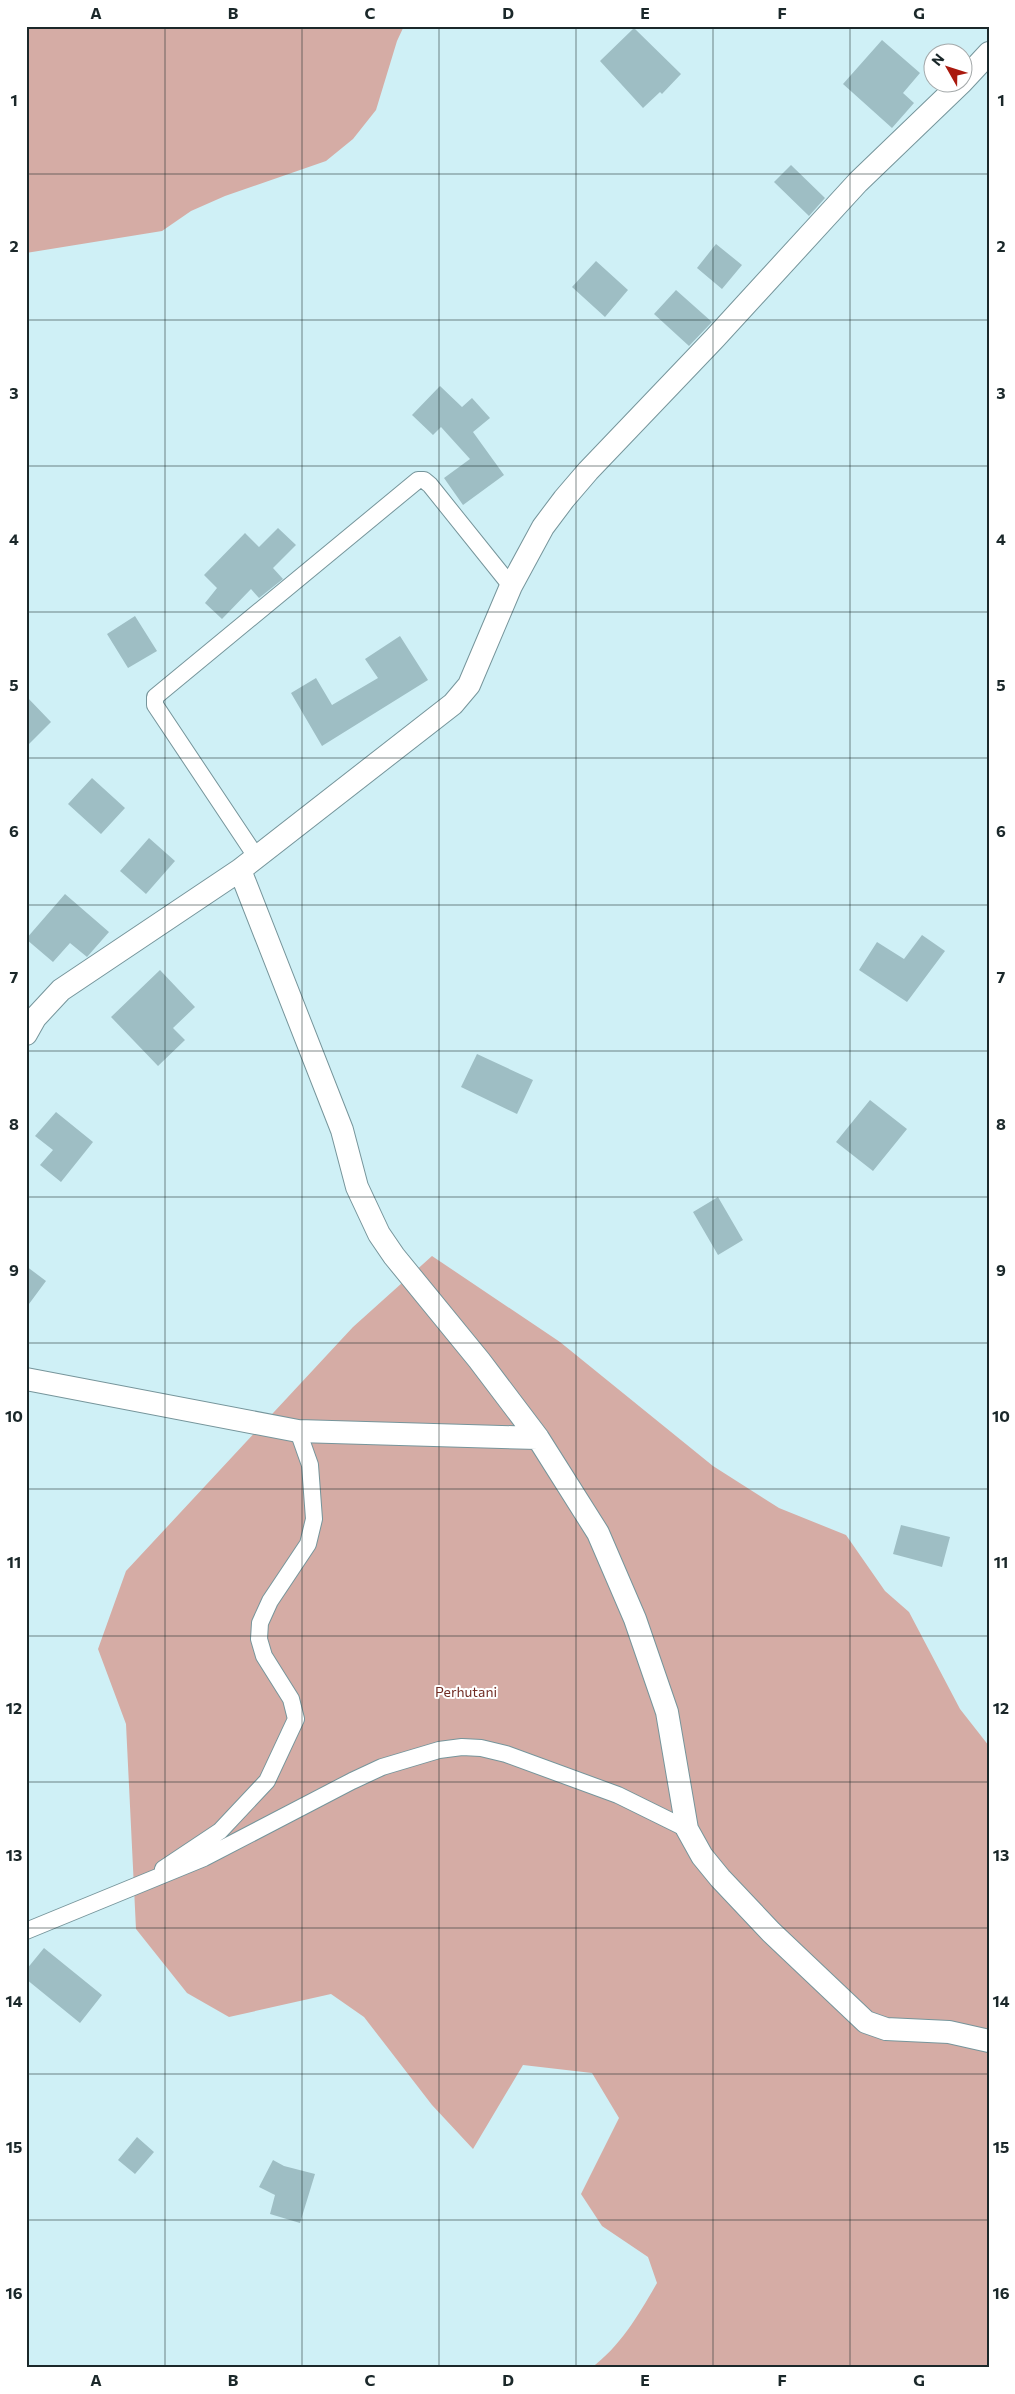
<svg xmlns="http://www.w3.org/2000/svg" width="1015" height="2394" font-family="Commissioner,sans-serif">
  <rect width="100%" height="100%" fill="#cff0f6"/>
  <path fill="#d5aca5" d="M26 26H404L397 41 376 110 353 139 326 161 225 196 191 211 162 231 26 253Z
    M432 1256 560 1342 713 1466 779 1508 846 1535 885 1591 909 1612 960 1709 989 1746V2368H591C621 2346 639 2314 657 2283L648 2257 602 2226 581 2194 619 2118 592 2073 523 2065 473 2149 432 2105 364 2017 331 1994 229 2017 187 1993 136 1929 126 1724 98 1649 126 1571 353 1327Z"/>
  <path fill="#9ebec4" d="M634 28 681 74 662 94 660 92 643 108 600 61Z
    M882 40 920 73 903 93 914 103 892 128 843 84Z
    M791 165 825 198 809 216 774 182Z
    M716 244 742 265 722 289 697 268Z
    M596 261 628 290 605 317 572 287Z
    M676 290 712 322 689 346 654 314Z
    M440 386 462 407 472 398 490 418 473 432 504 475 463 505 444 478 470 459 441 427 433 435 412 415Z
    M278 528 296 545 273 568 283 579 259 598 251 589 222 619 205 603 217 588 204 575 245 533 259 547Z
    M135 616 157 651 128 668 107 634Z
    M400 636 428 680 322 746 291 693 316 678 332 705 378 678 365 659Z
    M26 696 51 722 26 747Z
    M92 778 125 808 101 834 68 804Z
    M149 838 175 861 146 894 120 871Z
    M65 894 109 932 87 957 70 943 53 962 26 939Z
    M922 935 945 951 907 1002 859 970 877 942 904 959Z
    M160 970 195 1007 173 1028 185 1040 158 1066 111 1017Z
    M477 1054 533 1080 517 1114 461 1087Z
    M870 1100 907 1129 873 1171 836 1142Z
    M56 1112 93 1142 61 1182 40 1165 53 1150 35 1136Z
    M718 1197 743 1240 718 1255 693 1212Z
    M26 1266 46 1281 26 1308Z
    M901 1525 950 1537 942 1567 893 1554Z
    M44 1948 102 1995 80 2023 26 1979V1970Z
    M137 2137 154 2152 135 2174 118 2160Z
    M273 2160 284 2166 315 2174 300 2223 270 2214 275 2195 259 2187Z"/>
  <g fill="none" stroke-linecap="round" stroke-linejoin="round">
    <g stroke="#76959b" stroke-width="18">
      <path id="street" d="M257 858 155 705V697L418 480H424L430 485 511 586
        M163 1869 220 1831 267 1781 296 1719 291 1699 264 1656 259 1639 260 1623 270 1601 308 1544 314 1519 310 1465 298 1431
        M26 1931 204 1858 352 1781 382 1767 439 1750 462 1747 481 1748 506 1754 618 1795 687 1829"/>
    </g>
    <g stroke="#76959b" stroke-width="24">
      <path id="secondary" d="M962 82 989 53
        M240 870 342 1130 357 1187 379 1234 394 1256 479 1360 538 1438 598 1533 635 1619 667 1712 687 1829 702 1856 720 1878 771 1932 866 2022 886 2029 949 2032 989 2041
        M26 1034 35 1018 61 990 240 870 453 704 469 685 511 586 543 527 564 499 588 471 715 338 858 182 962 82
        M26 1379 298 1431 538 1438"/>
    </g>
    <use href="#street" stroke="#fff" stroke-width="16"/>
    <use href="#secondary" stroke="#fff" stroke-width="22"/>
  </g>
  <path fill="none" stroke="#1b282a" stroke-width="1" stroke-opacity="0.55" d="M165 26V2368M302 26V2368M439 26V2368M576 26V2368M713 26V2368M850 26V2368M26 174H989M26 320H989M26 466H989M26 612H989M26 758H989M26 905H989M26 1051H989M26 1197H989M26 1343H989M26 1489H989M26 1636H989M26 1782H989M26 1928H989M26 2074H989M26 2220H989"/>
  <g text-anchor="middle" stroke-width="4" stroke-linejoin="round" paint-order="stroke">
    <g font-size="14" fill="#712c23" stroke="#fff">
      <text x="466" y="1697">Perhutani</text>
    </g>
  </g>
  <rect width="1015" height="2394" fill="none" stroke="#ffffff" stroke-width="55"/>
  <g transform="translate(948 68) rotate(309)"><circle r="24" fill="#ffffff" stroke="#a4a9aa"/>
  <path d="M0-4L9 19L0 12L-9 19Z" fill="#aa190e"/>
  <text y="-8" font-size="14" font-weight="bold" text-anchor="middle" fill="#1b282a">N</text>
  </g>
  <rect x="28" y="28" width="960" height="2338" fill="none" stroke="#1b282a" stroke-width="2"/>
  <g font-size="16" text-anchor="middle" font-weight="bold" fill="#1b282a">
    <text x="96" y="19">A</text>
    <text x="233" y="19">B</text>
    <text x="370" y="19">C</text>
    <text x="508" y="19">D</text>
    <text x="645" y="19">E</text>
    <text x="782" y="19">F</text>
    <text x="919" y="19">G</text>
    <text x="14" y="106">1</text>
    <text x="1001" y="106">1</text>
    <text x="14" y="252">2</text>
    <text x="1001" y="252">2</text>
    <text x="14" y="399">3</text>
    <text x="1001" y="399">3</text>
    <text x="14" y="545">4</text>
    <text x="1001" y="545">4</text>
    <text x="14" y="691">5</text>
    <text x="1001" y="691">5</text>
    <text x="14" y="837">6</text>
    <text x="1001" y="837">6</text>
    <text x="14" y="983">7</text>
    <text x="1001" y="983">7</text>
    <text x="14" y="1130">8</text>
    <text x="1001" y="1130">8</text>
    <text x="14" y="1276">9</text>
    <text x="1001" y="1276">9</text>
    <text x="14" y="1422">10</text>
    <text x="1001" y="1422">10</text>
    <text x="14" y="1568">11</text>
    <text x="1001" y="1568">11</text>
    <text x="14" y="1714">12</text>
    <text x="1001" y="1714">12</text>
    <text x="14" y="1861">13</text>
    <text x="1001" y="1861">13</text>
    <text x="14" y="2007">14</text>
    <text x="1001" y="2007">14</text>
    <text x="14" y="2153">15</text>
    <text x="1001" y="2153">15</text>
    <text x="14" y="2299">16</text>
    <text x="1001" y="2299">16</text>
    <text x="96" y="2386">A</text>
    <text x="233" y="2386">B</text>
    <text x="370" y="2386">C</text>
    <text x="508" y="2386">D</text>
    <text x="645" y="2386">E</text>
    <text x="782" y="2386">F</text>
    <text x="919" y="2386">G</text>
  </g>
</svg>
